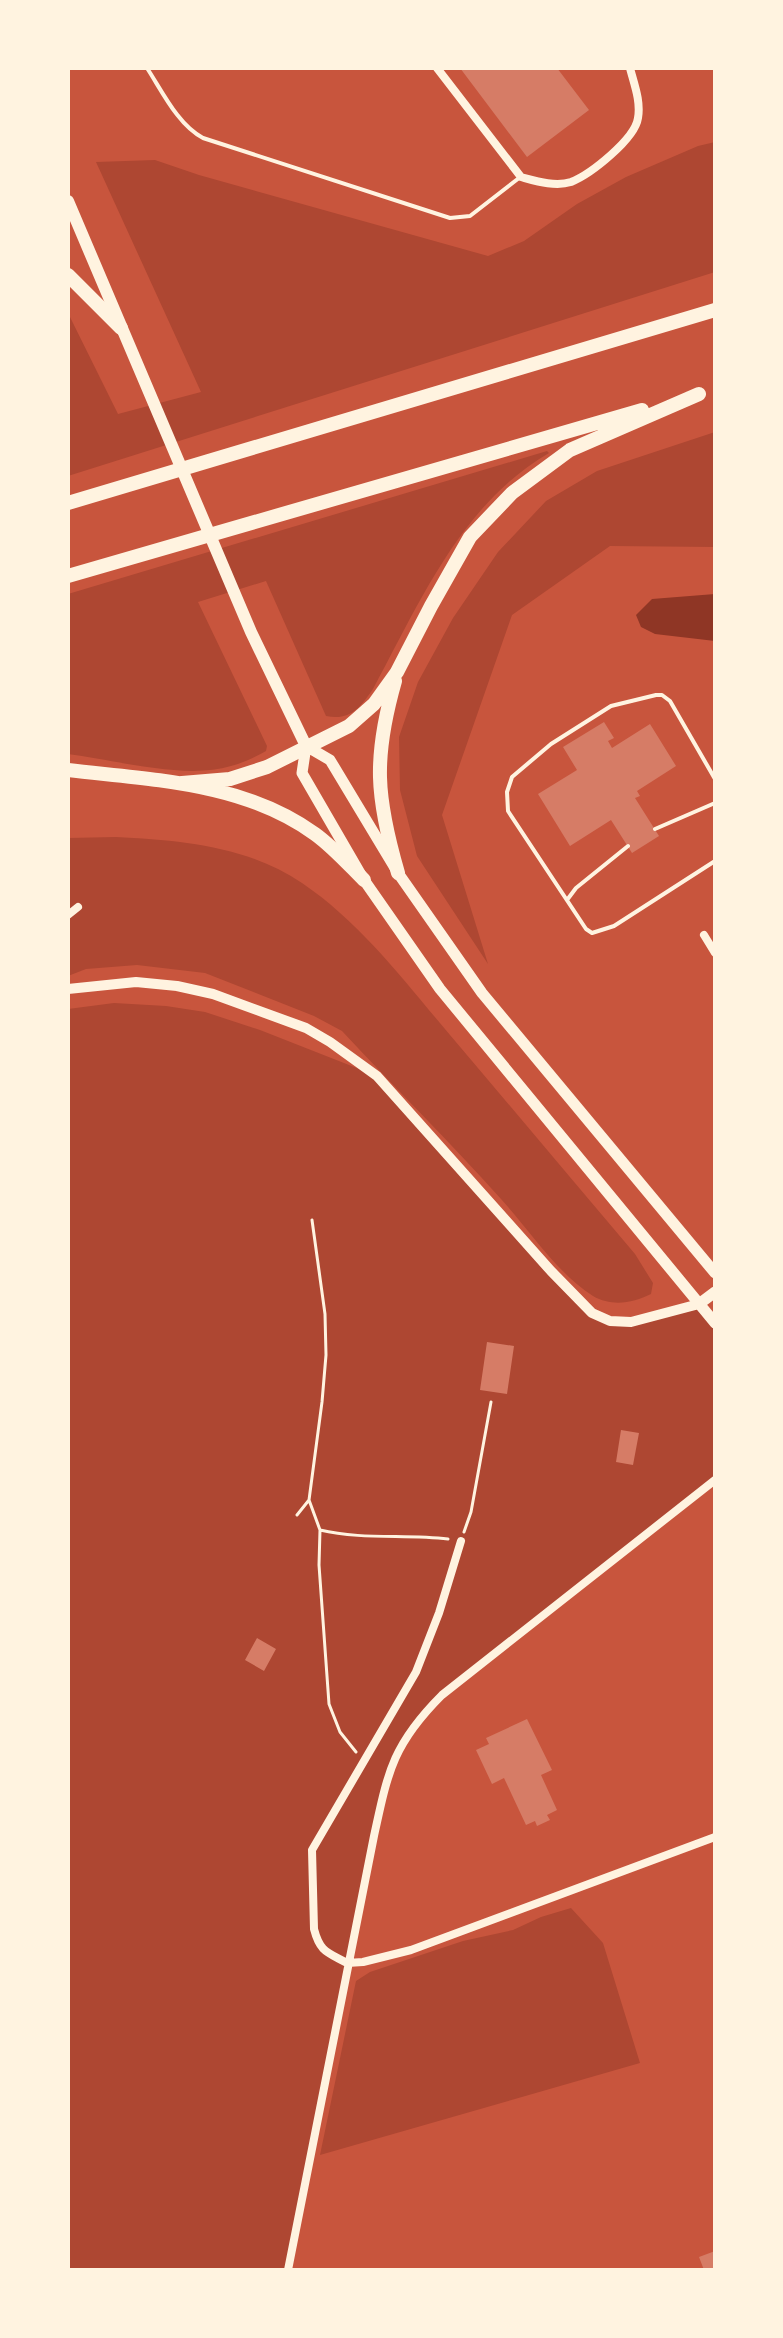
<svg xmlns="http://www.w3.org/2000/svg" width="783" height="2338" font-family="'Sofia Sans Condensed',sans-serif">
  <rect width="100%" height="100%" fill="#c8553d"/>
  <path fill="#ae4732" d="M715 142V272L68 476V313L118 414 201 392 96 162 155 160 199 175 488 256 524 241 577 204 626 177 698 146Z
    M715 432V547L610 546 512 615 442 815 488 964 417 856 400 790 399 737 418 682 453 618 498 552 546 501 597 471Z
    M547 451 549 453C461 504 420 602 373 689 360 708 350 721 326 716L266 581 198 602 267 746 266 751C255 757 243 763 231 766 185 780 116 760 68 754V594Z
    M116 837C180 840 247 846 302 883 361 923 405 982 450 1035 512 1108 573 1181 635 1254L653 1283 651 1294C633 1303 612 1307 593 1296 559 1275 529 1230 501 1199 450 1142 395 1088 342 1031L314 1016 205 973 137 965 86 969 68 976V838Z
    M114 1003 166 1006 205 1012 260 1030 377 1076 574 1297 610 1321 699 1304 715 1323V1480L442 1695 391 1765 288 2270H68V1009Z
    M571 1908 603 1943 640 2063 320 2155 356 1981 370 1972 463 1941 513 1930 541 1917Z"/>
  <path fill="#8f3625" d="M715 594V641L655 634 641 627 636 615 652 599Z"/>
  <path fill="#d67c66" d="M460 68H557L589 110 527 157Z
    M604 722 614 738 608 741 612 748 650 724 676 766 637 791 640 796 635 798 659 836 632 853 611 820 570 846 538 794 577 770 563 747Z
    M487 1342 514 1346 507 1394 480 1390Z
    M621 1430 639 1433 633 1465 616 1462Z
    M257 1638 276 1649 264 1671 245 1660Z
    M527 1719 552 1770 541 1775 557 1810 547 1815 550 1820 537 1826 535 1821 526 1825 504 1778 492 1784 476 1750 489 1744 486 1738Z
    M715 2251V2270H704L699 2257Z"/>
  <g fill="none" stroke-linecap="round" stroke-linejoin="round">
    <path stroke="#fff3e0" stroke-width="3" d="M312 1220 325 1314 326 1355 322 1402 309 1500 320 1530 319 1565 329 1704 340 1732 356 1752
      M297 1515 309 1500
      M320 1530C362 1540 405 1534 448 1539
      M464 1532 471 1512 491 1402"/>
    <path stroke="#fff3e0" stroke-width="4" d="M147 68C162 91 178 125 203 138L450 218 470 216 519 178
      M715 779 670 701 662 695H656L611 706 551 744 512 777 507 792 508 811 586 929 592 933 614 926 715 861
      M655 829 715 803
      M567 900 576 888 628 846"/>
    <path stroke="#fff3e0" stroke-width="8" d="M437 68 521 177C536 181 555 187 571 182 591 174 635 139 638 118 641 101 634 84 630 68
      M68 915 78 907
      M704 935 715 953
      M347 1963C327 1952 320 1952 314 1929L312 1850 416 1672 439 1613 461 1541
      M347 1963 363 1962 411 1950 715 1837
      M288 2270 374 1836C388 1771 393 1744 442 1695L715 1480"/>
    <path stroke="#fff3e0" stroke-width="10" d="M68 989 136 982 177 986 213 994 306 1028 330 1042 377 1076 551 1271 592 1313 610 1321 631 1322 699 1304"/>
    <path stroke="#fff3e0" stroke-width="11" d="M715 1273 482 993 398 873 330 760 306 746 302 773 364 880 440 989 715 1323
      M699 1304 715 1292"/>
    <path stroke="#fff3e0" stroke-width="12" d="M68 201 251 632 306 746"/>
    <path stroke="#fff3e0" stroke-width="14" d="M68 275 121 328
      M68 503 715 310
      M68 576 642 410
      M395 681C373 758 376 797 398 873
      M68 770C153 780 243 782 315 834 333 847 348 864 364 880
      M182 783 230 779 267 767 349 726 374 704 397 672 431 606 470 537 512 493 570 450 699 394"/>
  </g>
  <rect width="783" height="2338" fill="none" stroke="#fff3e0" stroke-width="140"/>
</svg>
